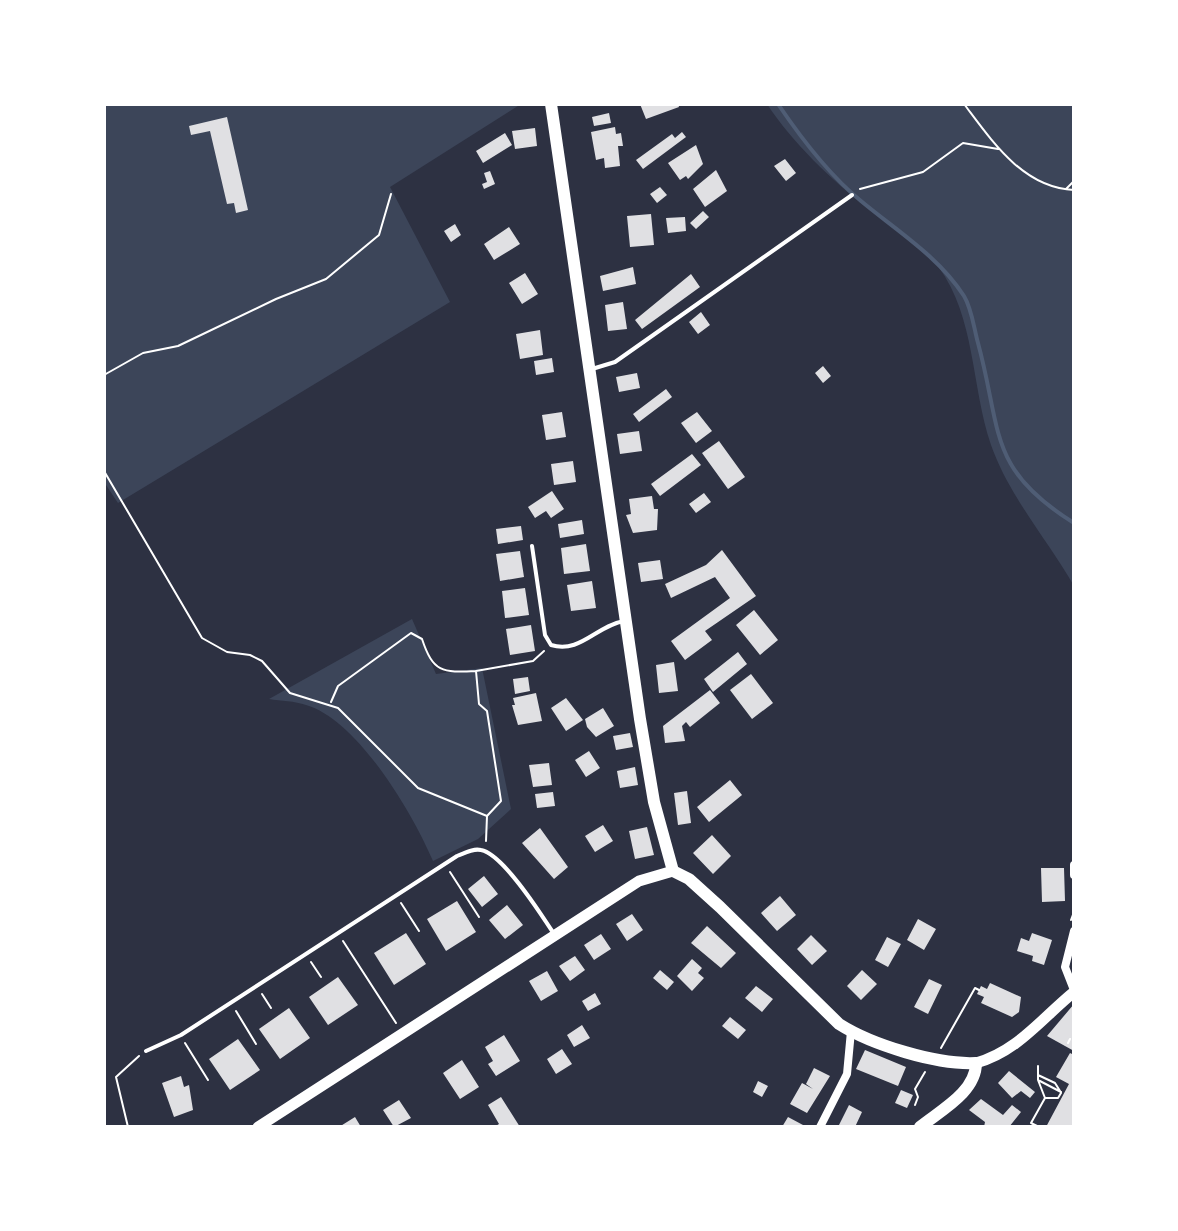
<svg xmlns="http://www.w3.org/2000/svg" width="1178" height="1231" font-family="'IBM Plex Sans',sans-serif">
  <rect width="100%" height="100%" fill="#2d3142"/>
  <path fill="#3c4559" d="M104 104H521L390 187 450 302 118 503 104 482Z
    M767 104H1074V586C1047 539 1009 496 991 445 971 386 976 318 938 266 919 240 893 226 868 208 832 181 792 142 767 104Z
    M412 619 436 674 482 668 511 809 478 839 433 861C413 814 358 720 306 705 295 701 281 701 269 699Z"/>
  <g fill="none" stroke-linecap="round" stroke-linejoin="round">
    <path stroke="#4f5d75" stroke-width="4" d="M778 104C801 138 829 175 861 201 897 231 938 256 964 296 972 309 974 329 978 343 1002 431 987 469 1074 523"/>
  </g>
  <path fill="#e0e0e3" d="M640 104H678L679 107 646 119Z
    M609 113 611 123 594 126 592 117Z
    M227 117 248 210 236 213 234 203 227 204 210 131 191 135 189 126Z
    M615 127 616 134 621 133 623 146H618L620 166 605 168 604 158 596 160 591 132Z
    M535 128 537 146 515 149 512 131Z
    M682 132 686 137 643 169 636 160 672 134 675 138Z
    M505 133 512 145 483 163 476 151Z
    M696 145 703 164 688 179 686 176 680 180 668 163Z
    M785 159 796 173 786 181 774 166Z
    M716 170 727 191 705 207 693 189Z
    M490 171 495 184 484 189 482 184 487 182 484 173Z
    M660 187 667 195 657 203 650 194Z
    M703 211 709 217 696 229 690 223Z
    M651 214 654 245 630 247 627 216Z
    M685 217 686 231 668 233 666 218Z
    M455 224 461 235 451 242 444 231Z
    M509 227 520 244 494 260 484 244Z
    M633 267 636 284 603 291 600 276Z
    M525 273 538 294 522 304 509 283Z
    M691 274 700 287 642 329 635 320Z
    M623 302 627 329 608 331 605 305Z
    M701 312 710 325 698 334 689 322Z
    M540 330 543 355 520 359 516 334Z
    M552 358 554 372 536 375 534 361Z
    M823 366 831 376 823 383 815 373Z
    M637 373 640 388 619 392 616 377Z
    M666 389 672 397 639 422 633 414Z
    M562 412 566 437 546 440 542 415Z
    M697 412 712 431 696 443 681 423Z
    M639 431 642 451 620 454 617 434Z
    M719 441 745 477 728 489 702 453Z
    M692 454 701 465 660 496 651 484Z
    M573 461 576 482 554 485 551 464Z
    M552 491 564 509 551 518 546 511 535 518 528 507Z
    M704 493 711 502 696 513 689 504Z
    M652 496 654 509H658L657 530 633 533 626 515 631 514 629 499Z
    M582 520 584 534 560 538 558 524Z
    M521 526 523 540 498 544 496 529Z
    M586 544 590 571 564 574 561 548Z
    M722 550 756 596 705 631 712 640 685 660 671 641 730 598 715 577 671 598 665 584 706 565Z
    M520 551 524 577 500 581 496 554Z
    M660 560 663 579 641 582 638 563Z
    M592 581 596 608 571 611 567 585Z
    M525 588 529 615 505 618 502 591Z
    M754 610 778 640 760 655 736 625Z
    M531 625 535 651 510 655 506 629Z
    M738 652 747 664 713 692 704 679Z
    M674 662 678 691 659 693 656 665Z
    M751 674 773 703 752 719 730 690Z
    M528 677 530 691 515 694 513 679Z
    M710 690 720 703 690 727 686 722 682 726 685 741 665 743 663 726Z
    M536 693 542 721 518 725 512 705H515L513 698Z
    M566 698 583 720 566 731 551 708Z
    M603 708 614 726 596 737 587 727 585 719Z
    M630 733 633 747 616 750 613 736Z
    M589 751 600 768 586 777 575 760Z
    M549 763 552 785 533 787 529 765Z
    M635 767 638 785 620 788 617 771Z
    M730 780 742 795 709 822 697 807Z
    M687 791 691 823 678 825 674 793Z
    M553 792 555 806 537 808 535 794Z
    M603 825 613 841 595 852 585 836Z
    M647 827 654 855 635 859 629 831Z
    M540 828 568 867 554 879 522 843Z
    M712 835 731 856 713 874 693 853Z
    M1041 868H1064L1065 901 1042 902Z
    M484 876 498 894 482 907 468 889Z
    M780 896 796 915 777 931 761 913Z
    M457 901 476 932 446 951 427 919Z
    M507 905 523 925 505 939 489 920Z
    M632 914 643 930 627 941 616 924Z
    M918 919 936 929 924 950 907 940Z
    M707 926 736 953 721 968 691 943Z
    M406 933 426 964 394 985 374 953Z
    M1032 933 1052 940 1044 965 1032 961 1033 956 1017 951 1021 938 1029 941Z
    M601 934 611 949 594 960 584 945Z
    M811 935 827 951 812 965 797 949Z
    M887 937 901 944 888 967 875 960Z
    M575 956 585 970 570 981 559 966Z
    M692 959 702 968 698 973 704 978 692 991 677 976Z
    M660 970 674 982 667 990 653 978Z
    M862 970 877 984 861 1000 847 986Z
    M547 971 558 991 541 1001 529 981Z
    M338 977 358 1005 328 1025 309 997Z
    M929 979 942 985 928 1014 914 1007Z
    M990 983 1021 997 1019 1012 1012 1017 981 1003 984 997 977 994 981 986 987 989Z
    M756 986 773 999 762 1012 745 998Z
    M595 993 601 1004 588 1011 582 1001Z
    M1074 1004V1051L1047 1036Z
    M289 1008 310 1038 280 1059 259 1029Z
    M730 1017 746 1030 738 1039 722 1026Z
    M582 1025 590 1038 574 1047 567 1035Z
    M504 1035 520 1061 496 1076 488 1064 493 1061 485 1047Z
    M238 1039 260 1070 230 1090 209 1059Z
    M562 1049 572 1064 556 1074 547 1059Z
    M865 1050 906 1067 898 1086 856 1069Z
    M1070 1053 1074 1055V1127H1046L1069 1084 1056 1077Z
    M462 1060 479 1087 460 1099 443 1073Z
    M814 1068 830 1076 807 1113 790 1104 802 1083 813 1089 806 1084Z
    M1009 1071 1035 1092 1030 1098 1021 1091 1012 1098 998 1083Z
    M181 1076 184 1087 189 1085 193 1110 174 1117 162 1083Z
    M758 1081 768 1086 762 1097 753 1092Z
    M901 1090 913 1095 907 1108 895 1103Z
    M501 1097 520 1127H494L499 1124 488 1105Z
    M981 1099 1003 1115 1012 1105 1021 1112 1009 1127H984L985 1122 969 1110Z
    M399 1100 411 1118 394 1127 383 1110Z
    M849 1105 862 1112 855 1127H838Z
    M355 1117 361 1127H339Z
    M788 1117 803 1125 802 1127H782Z"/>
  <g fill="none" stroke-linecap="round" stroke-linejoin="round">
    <path stroke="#fff" stroke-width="2" d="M964 104C992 141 1023 188 1074 190
      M860 189 923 172 963 143 998 149
      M1066 189 1074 181
      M104 375 143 353 178 346 276 299 326 279 379 235 391 194
      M104 471 202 638 227 652 250 655 262 661 290 693 338 708 418 788 487 816
      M331 702 338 686 411 633 422 639C433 672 442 673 476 671
      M486 841 487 816 501 801 487 711 479 704 476 671 533 661 544 651
      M450 872 479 917
      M401 903 419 931
      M1071 920 1074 912
      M343 941 396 1023
      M311 962 321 977
      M262 994 271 1008
      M236 1011 256 1044
      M185 1043 208 1080
      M1068 1043 1070 1039
      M941 1048 975 988 979 990
      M1038 1066V1080L1061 1092
      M1038 1075 1055 1083 1060 1091
      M1038 1080 1045 1098 1031 1123 1039 1127
      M1046 1098H1058L1061 1093
      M915 1105 918 1097 915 1089 925 1072
      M128 1127 116 1077 139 1056"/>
    <path stroke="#fff" stroke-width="4" d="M592 369 615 362 852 195
      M532 546 545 635 551 645C580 654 596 626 624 621
      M146 1051 181 1035 457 856C465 853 473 848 481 850 503 854 541 914 554 934"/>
    <path stroke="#fff" stroke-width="8" d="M1074 865V875
      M1074 931 1065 967 1074 990
      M820 1127 847 1074 851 1031"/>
    <path stroke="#fff" stroke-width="11" d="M976 1063C1017 1052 1042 1018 1074 992
      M258 1127 639 881 673 871"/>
    <path stroke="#fff" stroke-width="12" d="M551 104 640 719 654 802 673 871 689 879 720 907 839 1024C872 1045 937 1065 976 1063 976 1092 941 1110 920 1127"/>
  </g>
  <rect width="1178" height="1231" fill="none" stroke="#ffffff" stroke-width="212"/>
</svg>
